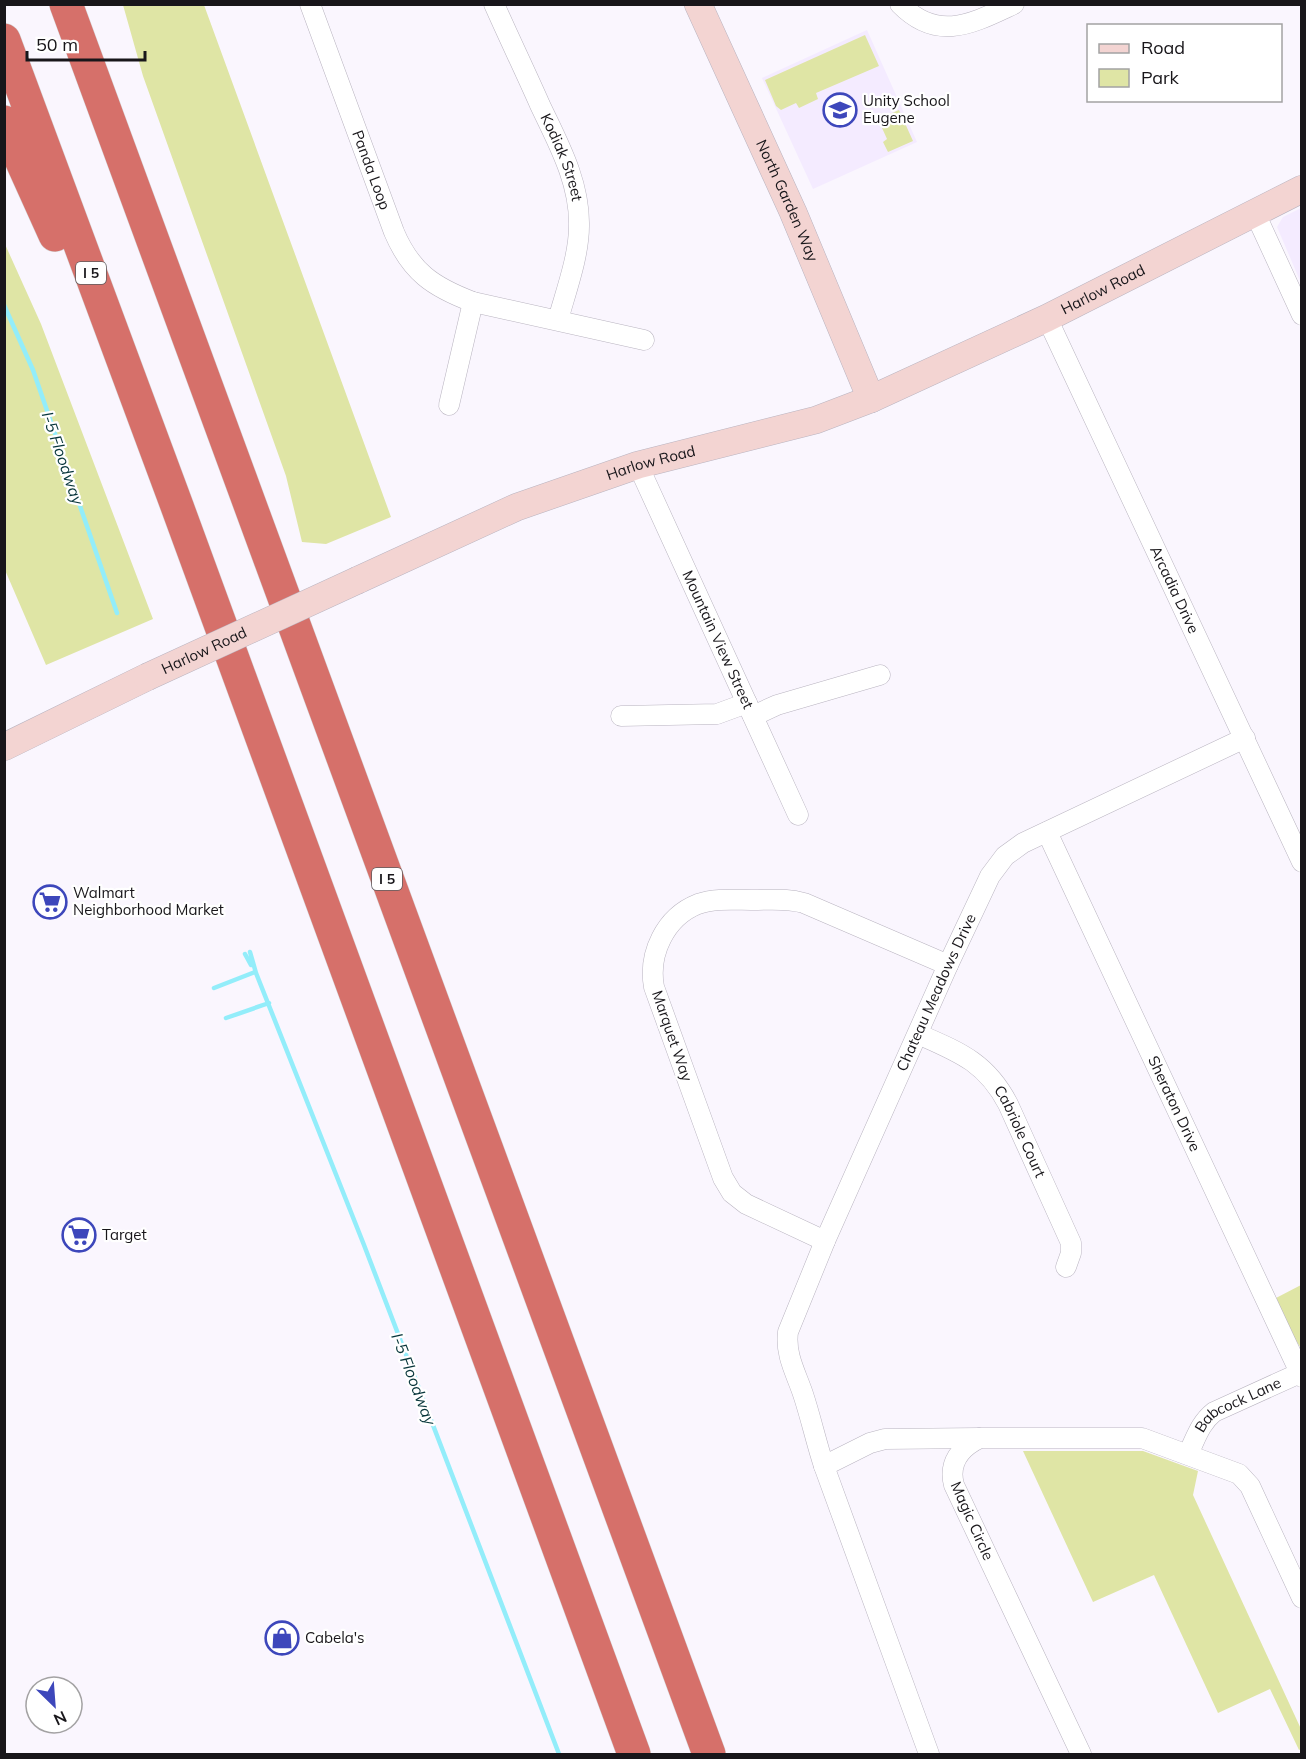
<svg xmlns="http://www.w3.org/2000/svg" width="1306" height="1759" font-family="Mulish,sans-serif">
  <rect width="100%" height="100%" fill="#faf6fe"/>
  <path fill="#f4ebff" d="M867 30 917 142 813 189 762 78Z
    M1301 208V283L1277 227 1283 217Z"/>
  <path fill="#dfe5a5" d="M123 5H204L391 517 326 544 302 542 286 476 143 76Z
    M865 35 879 66 816 93 818 99 799 108 796 103 781 110 776 106 765 80Z
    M899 110 913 141 888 152 883 142 887 139 878 119Z
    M4 242 41 324 153 619 46 665 5 570Z
    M1301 1285V1348L1294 1338 1276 1298Z
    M1023 1451H1143L1198 1471 1193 1495 1301 1729V1749L1299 1750 1270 1689 1218 1713 1154 1575 1093 1602Z"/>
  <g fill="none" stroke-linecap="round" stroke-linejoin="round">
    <path stroke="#93edfa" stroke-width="4.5" d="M4 305 33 370 117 613
      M250 952 256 973 364 1245 559 1754
      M245 954 251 965
      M214 988 255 972
      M226 1018 269 1003"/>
    <g stroke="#b9b4c0" stroke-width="21">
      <g id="street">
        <path id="s1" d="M310 4 394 232C411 272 433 287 473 302L644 340"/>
        <path id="s2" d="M494 4C509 38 525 71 540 105 558 143 580 182 579 226 579 256 566 291 558 320"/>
        <path d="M900 4C938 43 973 23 1014 4"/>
        <path d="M1255 213 1302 315"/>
        <path id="s3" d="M1047 318 1302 862"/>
        <path d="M449 405 473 302"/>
        <path id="s4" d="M638 465 798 815"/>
        <path d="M621 716 717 714 747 703"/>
        <path d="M753 716 777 705 880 675"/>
        <path id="s5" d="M1047 832 1302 1377"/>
        <path id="s6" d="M918 1034C959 1052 986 1062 1008 1104L1071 1243V1253L1066 1267"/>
        <path d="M825 1241 746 1204 732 1193 723 1178 654 987C648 954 665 917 698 904 715 898 735 900 753 900 770 900 787 898 804 903L948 965"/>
        <path id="s7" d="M1188 1454C1196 1438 1200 1423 1214 1412L1302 1372"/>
        <path id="s8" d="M824 1466C816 1442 811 1418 803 1394 796 1373 785 1355 788 1332L825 1241 948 965 990 876 1005 856 1023 843 1245 738"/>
        <path d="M929 1754 824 1466 870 1443 885 1439 979 1438"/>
        <path d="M1081 1754 954 1485C948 1463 961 1447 980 1438H1142L1239 1474 1250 1486 1302 1598"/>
      </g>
    </g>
    <g stroke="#b9b4c0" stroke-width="28">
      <g id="secondary">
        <path id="s9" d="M698 4 793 212 871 399"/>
        <path id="s10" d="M358 580 517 507 638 465 816 420 871 399 1047 318 1302 189"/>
        <path d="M4 747 147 677"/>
      </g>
    </g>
    <g stroke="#d5d5d6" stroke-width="34">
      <path id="highway" d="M66 4 709 1754
        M4 40 177 506 634 1754
        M4 122 55 235"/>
    </g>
    <use href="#street" stroke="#fff" stroke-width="20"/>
    <use href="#secondary" stroke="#f3d4d2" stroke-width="27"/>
    <use href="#highway" stroke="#d6706a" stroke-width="33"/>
    <g stroke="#b9b4c0" stroke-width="28" stroke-linecap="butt">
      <g id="secondary-bridge">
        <path id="s11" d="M147 677 358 580"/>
      </g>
    </g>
    <use href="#secondary-bridge" stroke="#f3d4d2" stroke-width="27"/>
  </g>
  <defs>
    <g id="school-ring" transform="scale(1.725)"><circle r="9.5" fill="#fff" stroke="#3d47bb" stroke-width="1.5"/><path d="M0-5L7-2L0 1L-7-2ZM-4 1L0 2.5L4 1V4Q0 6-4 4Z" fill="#3d47bb"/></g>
    <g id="supermarket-ring" transform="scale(1.725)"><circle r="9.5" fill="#fff" stroke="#3d47bb" stroke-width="1.5"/><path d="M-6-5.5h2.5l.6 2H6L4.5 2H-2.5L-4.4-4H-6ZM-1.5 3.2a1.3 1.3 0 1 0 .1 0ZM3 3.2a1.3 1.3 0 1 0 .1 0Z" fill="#3d47bb"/></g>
    <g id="shop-ring" transform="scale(1.725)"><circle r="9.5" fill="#fff" stroke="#3d47bb" stroke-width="1.5"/><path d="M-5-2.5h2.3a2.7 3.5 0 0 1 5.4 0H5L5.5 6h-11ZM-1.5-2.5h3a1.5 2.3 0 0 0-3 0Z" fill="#3d47bb"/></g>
  </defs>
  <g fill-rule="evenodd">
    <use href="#school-ring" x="840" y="110"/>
    <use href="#supermarket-ring" x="50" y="902"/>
    <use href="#supermarket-ring" x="79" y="1235"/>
    <use href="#shop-ring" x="282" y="1638"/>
  </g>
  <g text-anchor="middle" stroke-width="4.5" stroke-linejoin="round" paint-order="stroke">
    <g fill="#fff" stroke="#5d5c5f" stroke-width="1.5">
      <rect x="76" y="262" width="30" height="22" rx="4.5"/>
      <rect x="372" y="868" width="30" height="22" rx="4.5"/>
    </g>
    <g font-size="14" font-weight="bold" fill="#18161a">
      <text x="91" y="278">I 5</text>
      <text x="387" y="884">I 5</text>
    </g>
    <g font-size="15" fill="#18161a" stroke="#fff" text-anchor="start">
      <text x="863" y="106">Unity School<tspan x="863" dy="17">Eugene</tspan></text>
      <text x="73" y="898">Walmart<tspan x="73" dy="17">Neighborhood Market</tspan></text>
      <text x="102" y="1240">Target</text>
      <text x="305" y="1643">Cabela's</text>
    </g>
    <g font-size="15" fill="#18161a" stroke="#fff">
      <text dy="5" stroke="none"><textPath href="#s2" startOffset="168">Kodiak Street</textPath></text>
      <text dy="5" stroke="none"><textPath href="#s1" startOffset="177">Panda Loop</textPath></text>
      <text dy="5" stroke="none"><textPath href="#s9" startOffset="216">North Garden Way</textPath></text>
      <text dy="5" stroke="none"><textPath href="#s10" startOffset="802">Harlow Road</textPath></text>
      <text dy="5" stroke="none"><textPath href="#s10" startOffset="316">Harlow Road</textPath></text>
      <text dy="5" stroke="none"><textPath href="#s3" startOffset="300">Arcadia Drive</textPath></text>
      <text dy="5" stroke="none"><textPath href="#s4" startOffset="192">Mountain View Street</textPath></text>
      <text dy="5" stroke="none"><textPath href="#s11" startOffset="63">Harlow Road</textPath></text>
      <text dy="5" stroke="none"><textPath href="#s8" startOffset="510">Chateau Meadows Drive</textPath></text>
      <text transform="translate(672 1036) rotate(71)" y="5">Marquet Way</text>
      <text dy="5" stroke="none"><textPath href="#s5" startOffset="300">Sheraton Drive</textPath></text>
      <text dy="5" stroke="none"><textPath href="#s6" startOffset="147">Cabriole Court</textPath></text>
      <text dy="5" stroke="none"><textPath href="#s7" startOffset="74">Babcock Lane</textPath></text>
      <text transform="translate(972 1521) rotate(66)" y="5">Magic Circle</text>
    </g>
    <g font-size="16" font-style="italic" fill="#07353a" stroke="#fff">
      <text transform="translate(63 458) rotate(71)" y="6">I-5 Floodway</text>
      <text transform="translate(414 1379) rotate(69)" y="6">I-5 Floodway</text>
    </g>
  </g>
  <rect width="1306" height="1759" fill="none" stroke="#18161a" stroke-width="12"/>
  <rect x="1087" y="24" width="195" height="78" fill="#ffffff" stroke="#a3a2a3" stroke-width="1.5"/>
  <rect x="1099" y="44" width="30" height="9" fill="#f3d4d2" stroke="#a3a2a3" stroke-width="1.5"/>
  <text x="1141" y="54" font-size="18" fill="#18161a">Road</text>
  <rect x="1099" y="69" width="30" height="18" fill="#dfe5a5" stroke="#a3a2a3" stroke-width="1.5"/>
  <text x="1141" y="84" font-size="18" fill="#18161a">Park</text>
  <g transform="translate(54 1705) rotate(155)"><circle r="28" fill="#ffffff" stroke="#a3a2a3" stroke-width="1.5"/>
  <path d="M0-4.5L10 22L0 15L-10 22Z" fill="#3d47bb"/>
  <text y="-9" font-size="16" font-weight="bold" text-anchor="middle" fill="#18161a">N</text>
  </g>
  <path d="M27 51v9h118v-9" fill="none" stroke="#18161a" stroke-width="3"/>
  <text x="36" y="51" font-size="18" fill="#18161a" stroke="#ffffff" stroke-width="4.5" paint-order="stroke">50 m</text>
</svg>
